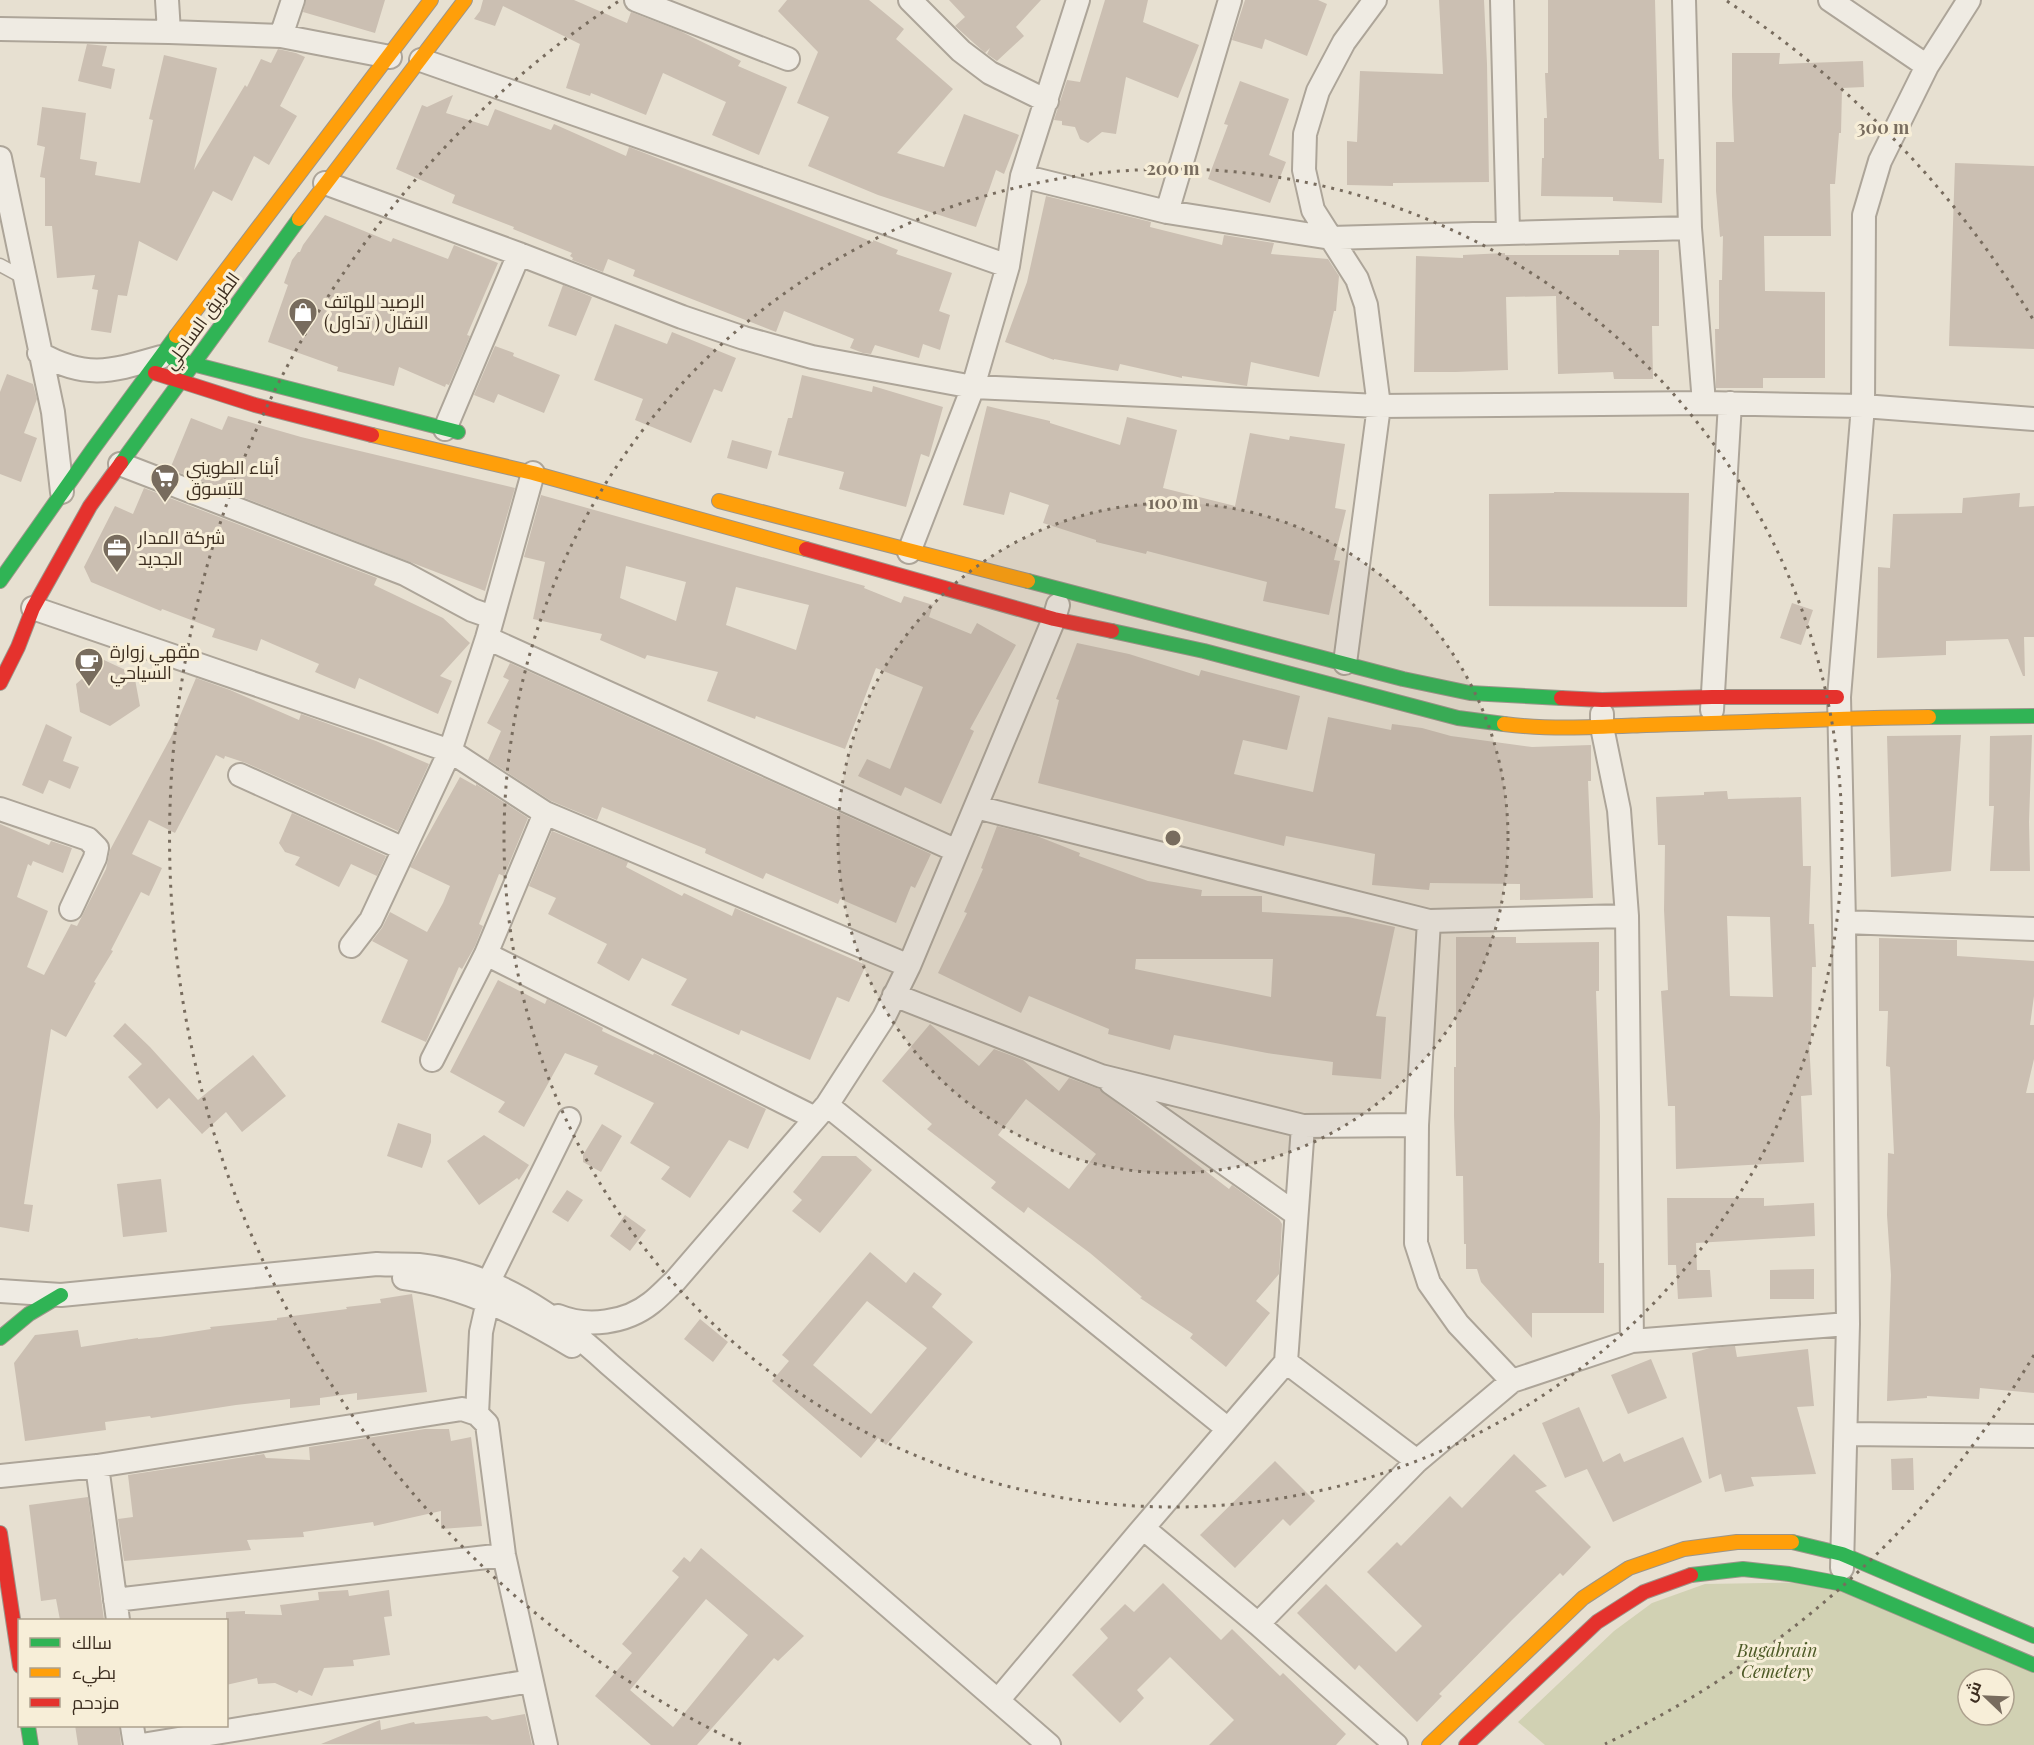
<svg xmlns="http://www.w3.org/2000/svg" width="2034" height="1745" font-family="'Playfair Display',Cairo,serif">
  <rect width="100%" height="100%" fill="#e7e0d1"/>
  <path fill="#d1d1b3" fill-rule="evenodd" d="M1823 1582 2034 1671V1745H1545L1518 1722 1614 1631 1652 1603 1705 1584ZM1968 1679H2004V1715H1968Z"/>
  <path fill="#cbbfb2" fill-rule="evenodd" d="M306 0H385L375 33 303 12Z
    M483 0H574L627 23 631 12 680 31 741 61 738 66 787 87 759 155 712 135 726 102 663 73 646 115 591 93 590 96 566 88 580 44 503 6 495 26 474 19 480 11Z
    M787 0H869L904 29 896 39 953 89 897 153 944 167 964 114 1019 135 1004 174 996 170 976 227 878 195 808 166 829 117 797 103 818 52 778 11Z
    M949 0H1041L1016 27 1024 36 997 61 987 54 990 48 985 53 955 26 965 17Z
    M1105 0H1148L1143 22 1199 45 1178 98 1126 77 1116 134 1102 132 1088 143 1080 139 1075 127 1062 125V121L1054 120 1067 80 1080 82Z
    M1245 0H1318L1327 4 1307 56 1265 39 1262 49 1232 40Z
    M1439 0H1484L1487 64 1489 182 1393 183V186L1347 185V141L1357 142 1360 71 1443 74Z
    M1548 0H1655L1659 159H1664L1662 203 1613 201V197L1541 196 1542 158H1544V118H1547L1545 73H1548Z
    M87 44 107 46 102 66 115 69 111 89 78 81Z
    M278 49 296 53 305 57 280 106 297 116 269 165 254 156 232 201 213 191 177 261 139 241 127 296 118 295 111 333 91 330 98 290 92 289 95 275 57 278 52 226H45V178L40 177 45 147 37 145 42 107 86 113 80 159 97 162 95 175 140 183 153 120 149 119 164 55 217 68 194 170 245 85 247 87 261 59 271 63Z
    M1732 53H1780L1779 64 1863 61 1864 87 1842 88 1841 133H1839L1835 184H1830L1831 236H1764L1765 291 1825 292V378H1763V388H1716L1715 329H1719V280H1722L1723 236 1720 237 1716 191V142H1734L1732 96Z
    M1240 81 1289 99 1269 155 1286 162 1270 203 1208 179 1228 125 1224 124Z
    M453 95 446 113 488 126 495 109 551 130 554 124 626 156 629 147 873 242V240L898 250 896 254 952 273 939 311 950 315 940 350 923 344 919 358 875 345 871 354 863 353 850 348 854 339 784 311 776 332 633 276 635 270 608 259 603 272 572 260 573 258 570 256 572 253 513 229 514 227 452 203 455 195 396 169 422 105 427 107Z
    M1955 163 2034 166V349L1949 346Z
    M1046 196 1151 222 1150 227 1222 245 1224 235 1274 243 1271 254 1328 259 1339 276 1336 311H1334L1319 377 1251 362 1247 386 1182 376V378L1120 364 1118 371 1054 359V360L1005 342 1027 282Z
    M325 215 391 242 393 238 448 259 454 245 498 263 467 335 470 336 449 385 446 384 445 387 399 367 394 386 337 371 338 367 268 342 288 285 284 283 292 260 298 252H300L303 245Z
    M1619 250H1659V326H1652L1653 379H1614L1613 372 1558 374 1556 296 1506 297 1508 370 1456 372H1414L1416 256 1463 258V255L1505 253V255H1619Z
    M563 285 592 297 576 336 548 326Z
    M615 324 667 344 672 332 736 358 722 392 714 389 691 443 635 420 643 399 594 380Z
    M495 346 514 353 513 356 560 375 544 413 498 394 494 403 474 395Z
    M7 374 33 384 37 399 24 433 37 438 21 482 0 474V392Z
    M802 375 872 392 873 386 943 407 929 457 921 454 906 507 839 489 844 472 778 455 788 418H792Z
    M987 406 1050 421V423L1120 445 1127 417 1177 430 1163 488 1235 506 1250 433 1289 440 1290 436 1345 444 1335 508 1346 510 1334 560 1340 561 1329 615 1263 601 1267 582 1147 551 1146 554 1096 542V540L1043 523 1049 505 1010 492 1004 515 963 505Z
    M228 416 301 437 515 488 485 591 170 469 191 418 222 430Z
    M732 440 772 451 767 469 727 458Z
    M144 488 377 578 374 585 443 618 470 643 440 676 452 681 438 714 359 678 355 689 315 672 319 664 261 639 257 651 212 637 215 629 162 609 161 611 91 582 84 567 115 506 133 514Z
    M1554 492 1689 493 1687 607 1489 606V494L1554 493Z
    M2020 493 2019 507 2034 506V637H2024L2025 676H2023L2008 639 1946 641V655L1877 658 1878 567 1890 568 1893 514 1962 513 1963 498Z
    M541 495 865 586 864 588 901 603 904 596 933 605 929 617 971 634 977 623 1016 645 970 729 974 731 941 804 905 787 901 796 858 776 867 759 890 769 923 687 876 668 845 749 756 716 755 719 707 701 718 672 647 655 645 659 600 640 602 634 533 619 545 562 524 557ZM626 566 686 582 676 621 620 598ZM736 587 809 605 796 650 726 625Z
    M1792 603 1813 610 1801 645 1780 638Z
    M1077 643 1129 654 1199 676 1201 670 1300 696 1287 750 1243 740 1234 774 1313 792 1328 717 1391 730 1392 724 1422 728 1451 736 1532 747 1591 745V781H1588L1593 898 1520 900V884L1430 883 1429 890 1372 885 1375 854 1286 836 1284 846 1038 783 1059 700 1056 699Z
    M104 660 134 674 140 706 110 726 80 712 76 684Z
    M510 663 931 854 915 888 911 886 896 923 840 899 838 904 766 873 763 879 705 853 706 849 602 807 597 820 551 801 488 760 501 731 487 723 509 680 503 677Z
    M196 678 230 690 299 720 301 714 376 741 429 764 398 831 246 763 225 756 224 759 216 755 175 833 149 820 132 854 162 868 149 896 141 892 111 950 113 951 94 982 96 983 66 1037 51 1029 24 1204 33 1205 29 1232 0 1227V824L49 845 51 841 72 848 63 873 33 861 31 866 28 864 17 897 48 911 27 967 44 975 71 924 77 926 106 869 110 850 171 737Z
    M46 724 72 737 63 761 79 767 70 789 49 780 43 794 22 785Z
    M1961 735 1951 871 1891 877 1887 736Z
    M2032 735 2029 822 2030 871H1990L1994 806H1989L1990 736Z
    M460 777 476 786V784L528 818 504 876 499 874 479 924 483 926 475 946 462 969 459 967 426 1042 381 1022 408 960 372 941 382 928 390 912 427 932 443 903 450 886 410 867Z
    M1727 791 1728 799 1801 797 1803 866H1811L1809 924H1814L1816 967H1812L1811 1042H1809L1812 1095 1801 1096 1804 1162 1676 1169 1675 1106H1668L1661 991 1668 990 1664 910 1665 845H1658L1656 797 1704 795V792ZM1727 916 1770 917 1773 997 1730 996Z
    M292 813 386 856 377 876 351 864 339 887 295 865 300 857 285 852 279 843Z
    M997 826 1037 836 1080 853 1079 856 1148 881 1202 890 1201 896H1262V912L1348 917 1395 927 1376 1016 1386 1017 1381 1079 1332 1075 1333 1062 1267 1053 1174 1035 1170 1050 1108 1034 1109 1029 1029 996 1021 1013 938 973 967 913 964 912 983 869 981 868ZM1136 959H1273L1271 997 1135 969Z
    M552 831 628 862 626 867 682 896 684 893 732 916 735 908 866 965 849 1002 837 997 810 1060 741 1030 739 1035 671 1005 687 979 642 958 629 981 597 963 607 944 548 914 556 898 529 886Z
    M1456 937H1516V943L1599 942V991H1596L1600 1116 1599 1263H1604V1313H1532V1338L1481 1282 1477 1269H1466V1244H1464L1463 1176H1456L1454 1116V1067H1456Z
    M1879 938 1957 940V956L2034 961V996L2030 1025H2034V1059L2026 1093H2034V1393L1980 1388 1979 1399 1927 1396V1398L1887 1401 1891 1275 1887 1215 1888 1153 1894 1154 1890 1067 1886 1066 1888 1011H1879Z
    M498 980 545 1004 547 999 603 1028 602 1031 653 1055 654 1053 766 1109 748 1149 729 1140 690 1198 661 1179 670 1167 630 1143 654 1103 594 1074 598 1066 565 1053 524 1127 498 1112 505 1102 450 1072Z
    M125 1023 150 1047 198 1100 253 1055 286 1096 242 1132 226 1112 202 1134 169 1098 157 1109 128 1077 142 1064 113 1036Z
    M930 1024 979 1066 994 1049 1023 1060 1059 1091 1069 1078 1099 1089 1229 1189 1232 1185 1279 1219 1282 1224 1279 1274 1256 1301 1270 1313 1226 1367 1190 1338 1193 1334 1140 1298 1142 1297 1090 1253 1028 1207 1024 1213 991 1188 996 1182 927 1129 932 1124 882 1081ZM1026 1099 1096 1154 1069 1189 998 1135Z
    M398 1123 431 1134V1142L422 1168 387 1156Z
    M602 1124 622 1136 601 1172 583 1162V1155Z
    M484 1135 529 1165 519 1180 517 1178 479 1205 447 1161Z
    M822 1156H856L872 1170 820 1233 792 1211 802 1200 793 1192Z
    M161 1179 167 1232 123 1237 117 1184Z
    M567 1190 583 1200 568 1222 552 1212Z
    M1667 1198H1764V1206L1814 1203 1815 1236 1696 1243 1697 1270H1710L1712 1297 1678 1299 1676 1265H1668Z
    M625 1215 646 1230 630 1251 610 1236Z
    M870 1252 906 1283 914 1272 942 1294 932 1307 973 1342 886 1445 878 1438 861 1458 772 1381 789 1361 782 1355ZM867 1301 927 1348 871 1414 813 1365Z
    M1814 1269V1299H1770V1270Z
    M412 1294 427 1392 357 1400V1393L320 1398V1405L290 1408V1399L236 1405 151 1418 150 1416 105 1422 106 1430 25 1441 14 1363 35 1335 78 1330 81 1347 138 1338V1339L160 1337 211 1329 210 1327 277 1320V1318L347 1309 346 1307 381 1303 380 1299Z
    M700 1319 728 1342 713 1362 684 1339Z
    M1735 1346 1737 1357 1808 1349 1814 1406 1797 1407 1816 1474 1751 1477 1754 1486 1725 1492 1721 1474 1709 1479 1692 1353 1710 1348Z
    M1651 1359 1667 1398 1628 1414 1611 1375Z
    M1579 1407 1603 1462 1620 1453 1624 1462 1683 1437 1702 1482 1613 1522 1587 1469 1565 1478 1542 1423Z
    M425 1429H449L451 1441 471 1437 482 1526 441 1529V1511L374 1526 373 1522 303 1532 304 1537 247 1540 251 1550 124 1561 118 1519 133 1517 128 1475 264 1454 266 1458 310 1460 309 1447Z
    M1514 1454 1547 1486 1535 1491 1591 1547 1563 1576 1560 1573 1512 1620 1439 1694 1442 1696 1417 1722 1359 1665 1355 1670 1297 1613 1326 1584 1396 1652 1422 1626 1367 1572 1397 1542 1401 1546 1450 1496 1462 1508Z
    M1913 1458 1914 1490H1892L1891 1459Z
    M1275 1461 1315 1501 1290 1526 1283 1519 1235 1568 1200 1535Z
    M88 1497 104 1620H60L56 1599 41 1601 29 1505Z
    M701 1548 804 1636 778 1661 774 1658 697 1745H651L595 1696 632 1653 622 1644 679 1577 672 1571 684 1557 690 1562ZM706 1599 748 1635 673 1727 630 1690Z
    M1163 1583 1221 1640 1232 1629 1280 1676 1283 1673 1346 1734 1336 1745H1209L1234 1720 1170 1657 1137 1690 1144 1698 1120 1723 1072 1675 1108 1638 1100 1629 1125 1604 1134 1612Z
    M348 1590 349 1596 389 1590 392 1616 384 1617 390 1655 353 1660 354 1666 324 1668 312 1696 299 1690 297 1693 275 1683 258 1684 257 1678 226 1685V1612L245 1611V1614L282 1615 280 1605 319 1600 318 1592Z
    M525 1714 532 1745 321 1744 380 1720 381 1730 414 1722 415 1724 487 1716 492 1720Z
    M75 1725H119L121 1745H78Z"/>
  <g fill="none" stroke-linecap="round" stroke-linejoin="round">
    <g stroke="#ada599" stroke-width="15">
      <path id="lane" d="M0 265 24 278"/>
    </g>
    <g stroke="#ada599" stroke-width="26">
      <path id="street" d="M167 0 169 32
        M636 0 788 59
        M910 0 961 51 990 73 1047 101
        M1502 0 1508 232
        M1684 0 1690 228 1704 403
        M1830 0 1927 66
        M0 29 169 32 281 36 390 57
        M281 36 293 0
        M421 60 1008 266
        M0 158 53 412 62 492
        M1022 176 1167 212 1331 238 1690 228
        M325 183 519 254 682 317 744 338 812 357 973 387 1379 406 1704 403 1863 406 2034 419
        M1167 212 1230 0
        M39 353C87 380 112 371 161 357
        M445 429 519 254
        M120 464 405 574 472 610 492 617
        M909 552 973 387 1008 266 1022 176 1078 0
        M33 608 450 751 545 813 909 966
        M487 638 957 851
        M1345 663 1379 406 1366 305 1357 279 1313 210 1304 170 1305 134 1318 91 1344 42 1375 0
        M1712 710 1730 403
        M1602 714V727L1619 810 1627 916 1632 1341
        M240 775 404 849
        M976 807 1429 921 1627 916
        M0 809 88 839 97 848 95 858 71 909
        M1429 921 1417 1125 1416 1243 1429 1283 1458 1324 1512 1381
        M1844 922 2034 929
        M351 946 371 920 450 751 487 638 533 473
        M486 954 815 1118
        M894 995 1101 1076 1303 1126 1417 1125
        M432 1060 486 954 545 813
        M1111 1083 1296 1214
        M827 1105 1228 1429
        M404 1278C465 1286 520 1315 572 1346
        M488 1283 569 1119
        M0 1291 61 1295 377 1264C391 1265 405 1264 419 1265 493 1272 556 1315 609 1364L1049 1745
        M558 1316C587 1328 626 1323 651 1303 660 1296 667 1288 675 1281L827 1105 884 1017 909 966 1054 619 1058 605
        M1286 1362 1303 1126
        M477 1414 481 1332 488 1301
        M1847 1434 2034 1436
        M97 1466 118 1620
        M0 1476 97 1466 462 1409 477 1414 487 1424 504 1555 546 1745
        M1143 1528 1258 1624 1396 1745
        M1842 1568 1848 1324 1844 922 1839 697 1863 406 1864 215 1880 161 1927 66 1969 0
        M115 1600 504 1555
        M1258 1624 1417 1461 1512 1381 1632 1341 1848 1324
        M999 1699 1143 1528 1286 1362 1417 1461
        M132 1726 135 1745
        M142 1745 531 1681"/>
    </g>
    <g stroke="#9c958a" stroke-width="16">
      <path id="fast" d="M173 359 458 432
        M121 463 299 219
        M0 581 93 449 176 336
        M1028 581 1403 679 1470 693 1561 698
        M1112 631 1204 651 1458 718 1504 724
        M1929 717 2034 716
        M0 1338 29 1314 61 1295
        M1792 1542 1842 1554 2034 1636
        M1691 1575 1743 1569 1789 1574 1843 1584 2034 1665
        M28 1726 31 1745"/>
    </g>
    <g stroke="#9c958a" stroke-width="16">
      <path id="slow" d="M299 219 465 0
        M176 336 431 0
        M372 435 533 473 806 549
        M719 501 1028 581
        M1504 724C1551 730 1599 727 1646 725 1740 723 1834 718 1929 717
        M1429 1745 1583 1598 1629 1568 1684 1549 1737 1542H1792"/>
    </g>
    <g stroke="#9c958a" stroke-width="16">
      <path id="jam" d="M155 373 255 405 372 435
        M806 549 1054 619 1112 631
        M0 683 18 647 33 608 90 506 121 463
        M1561 698 1602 700 1712 697H1837
        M0 1533 20 1666
        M1466 1745 1597 1622 1644 1592 1691 1575"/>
    </g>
    <use href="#lane" stroke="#efebe3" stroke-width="12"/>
    <use href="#street" stroke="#efebe3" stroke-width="22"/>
    <use href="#fast" stroke="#30b455" stroke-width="14"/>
    <use href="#slow" stroke="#ff9f0a" stroke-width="14"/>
    <use href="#jam" stroke="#e5322d" stroke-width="14"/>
  </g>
  <circle cx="1173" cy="838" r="335" fill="#786c5e" fill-opacity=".12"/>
  <g fill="none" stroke="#786c5e" stroke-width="3" stroke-dasharray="3 6">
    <circle cx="1173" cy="838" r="335"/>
    <circle cx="1173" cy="838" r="669"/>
    <path d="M2034 1355A1004 1004 0 0 1 1605 1744M741 1744A1004 1004 0 0 1 619 1M1727 1A1004 1004 0 0 1 2034 321"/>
  </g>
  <defs>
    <g id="shop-pin" transform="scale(1.5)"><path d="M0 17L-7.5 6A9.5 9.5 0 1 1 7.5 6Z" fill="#786c5e" stroke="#f7eed8"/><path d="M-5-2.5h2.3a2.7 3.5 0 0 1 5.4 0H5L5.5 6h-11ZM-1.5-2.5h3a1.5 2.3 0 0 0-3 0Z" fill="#fff"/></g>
    <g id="supermarket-pin" transform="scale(1.5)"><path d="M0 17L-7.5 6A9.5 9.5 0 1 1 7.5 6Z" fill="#786c5e" stroke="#f7eed8"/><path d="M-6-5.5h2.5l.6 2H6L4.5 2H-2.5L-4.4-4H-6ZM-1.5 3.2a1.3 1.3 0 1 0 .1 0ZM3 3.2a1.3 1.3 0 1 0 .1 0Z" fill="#fff"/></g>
    <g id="office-pin" transform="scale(1.5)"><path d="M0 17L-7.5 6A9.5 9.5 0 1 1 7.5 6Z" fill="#786c5e" stroke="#f7eed8"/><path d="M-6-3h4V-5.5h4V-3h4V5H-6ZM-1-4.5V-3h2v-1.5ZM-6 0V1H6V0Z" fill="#fff"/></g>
    <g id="cafe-pin" transform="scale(1.5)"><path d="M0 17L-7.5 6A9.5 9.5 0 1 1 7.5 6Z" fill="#786c5e" stroke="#f7eed8"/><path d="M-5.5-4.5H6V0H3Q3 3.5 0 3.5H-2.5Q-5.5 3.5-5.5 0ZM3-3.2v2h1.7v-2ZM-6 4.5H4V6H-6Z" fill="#fff"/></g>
  </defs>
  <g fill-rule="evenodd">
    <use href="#shop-pin" x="303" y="312"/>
    <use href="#supermarket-pin" x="165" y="478"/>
    <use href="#office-pin" x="117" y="548"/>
    <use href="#cafe-pin" x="89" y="662"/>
  </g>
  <g text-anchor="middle" stroke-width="6" stroke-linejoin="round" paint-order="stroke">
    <g font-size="18" fill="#3d2e20" stroke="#f7eed8" text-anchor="start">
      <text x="324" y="308">الرصيد للهاتف<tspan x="324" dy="21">النقال ( تداول)</tspan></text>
      <text x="186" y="474">أبناء الطويني<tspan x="186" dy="21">للتسوق</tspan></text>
      <text x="138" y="544">شركة المدار<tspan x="138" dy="21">الجديد</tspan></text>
      <text x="110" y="658">مقهي زوارة<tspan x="110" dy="21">السياحي</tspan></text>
    </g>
    <g font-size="18" fill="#3d2e20" stroke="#f7eed8">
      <text transform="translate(202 321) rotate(-54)" y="6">الطريق الساحلي</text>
    </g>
    <g font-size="18" font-style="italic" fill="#4d5a26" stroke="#f7eed8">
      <text x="1777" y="1657">Bugabrain<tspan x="1777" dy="21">Cemetery</tspan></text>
    </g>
  </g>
  <circle cx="1173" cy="838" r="9" fill="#786c5e" stroke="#f7eed8" stroke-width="3"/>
  <g font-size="18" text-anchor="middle" font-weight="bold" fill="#786c5e" stroke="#f7eed8" stroke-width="6" stroke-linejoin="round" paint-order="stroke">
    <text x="1883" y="134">300 m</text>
    <text x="1173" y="175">200 m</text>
    <text x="1173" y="509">100 m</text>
  </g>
  <rect x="18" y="1619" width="210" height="108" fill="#f7eed8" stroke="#ada18e" stroke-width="1.5"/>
  <rect x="30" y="1638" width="30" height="9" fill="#30b455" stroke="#ada18e" stroke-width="1.5"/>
  <text x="72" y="1649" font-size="18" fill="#3d2e20">سالك</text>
  <rect x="30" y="1668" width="30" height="9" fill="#ff9f0a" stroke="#ada18e" stroke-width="1.5"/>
  <text x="72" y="1679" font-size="18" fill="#3d2e20">بطيء</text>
  <rect x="30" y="1698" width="30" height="9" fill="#e5322d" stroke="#ada18e" stroke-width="1.5"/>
  <text x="72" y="1709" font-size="18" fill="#3d2e20">مزدحم</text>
  <g transform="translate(1986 1697) rotate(293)"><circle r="28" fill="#f7eed8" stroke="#ada18e" stroke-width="1.5"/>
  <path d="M0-4.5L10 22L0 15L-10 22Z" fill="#786c5e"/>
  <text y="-9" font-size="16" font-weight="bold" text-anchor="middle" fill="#3d2e20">ش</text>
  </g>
</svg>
